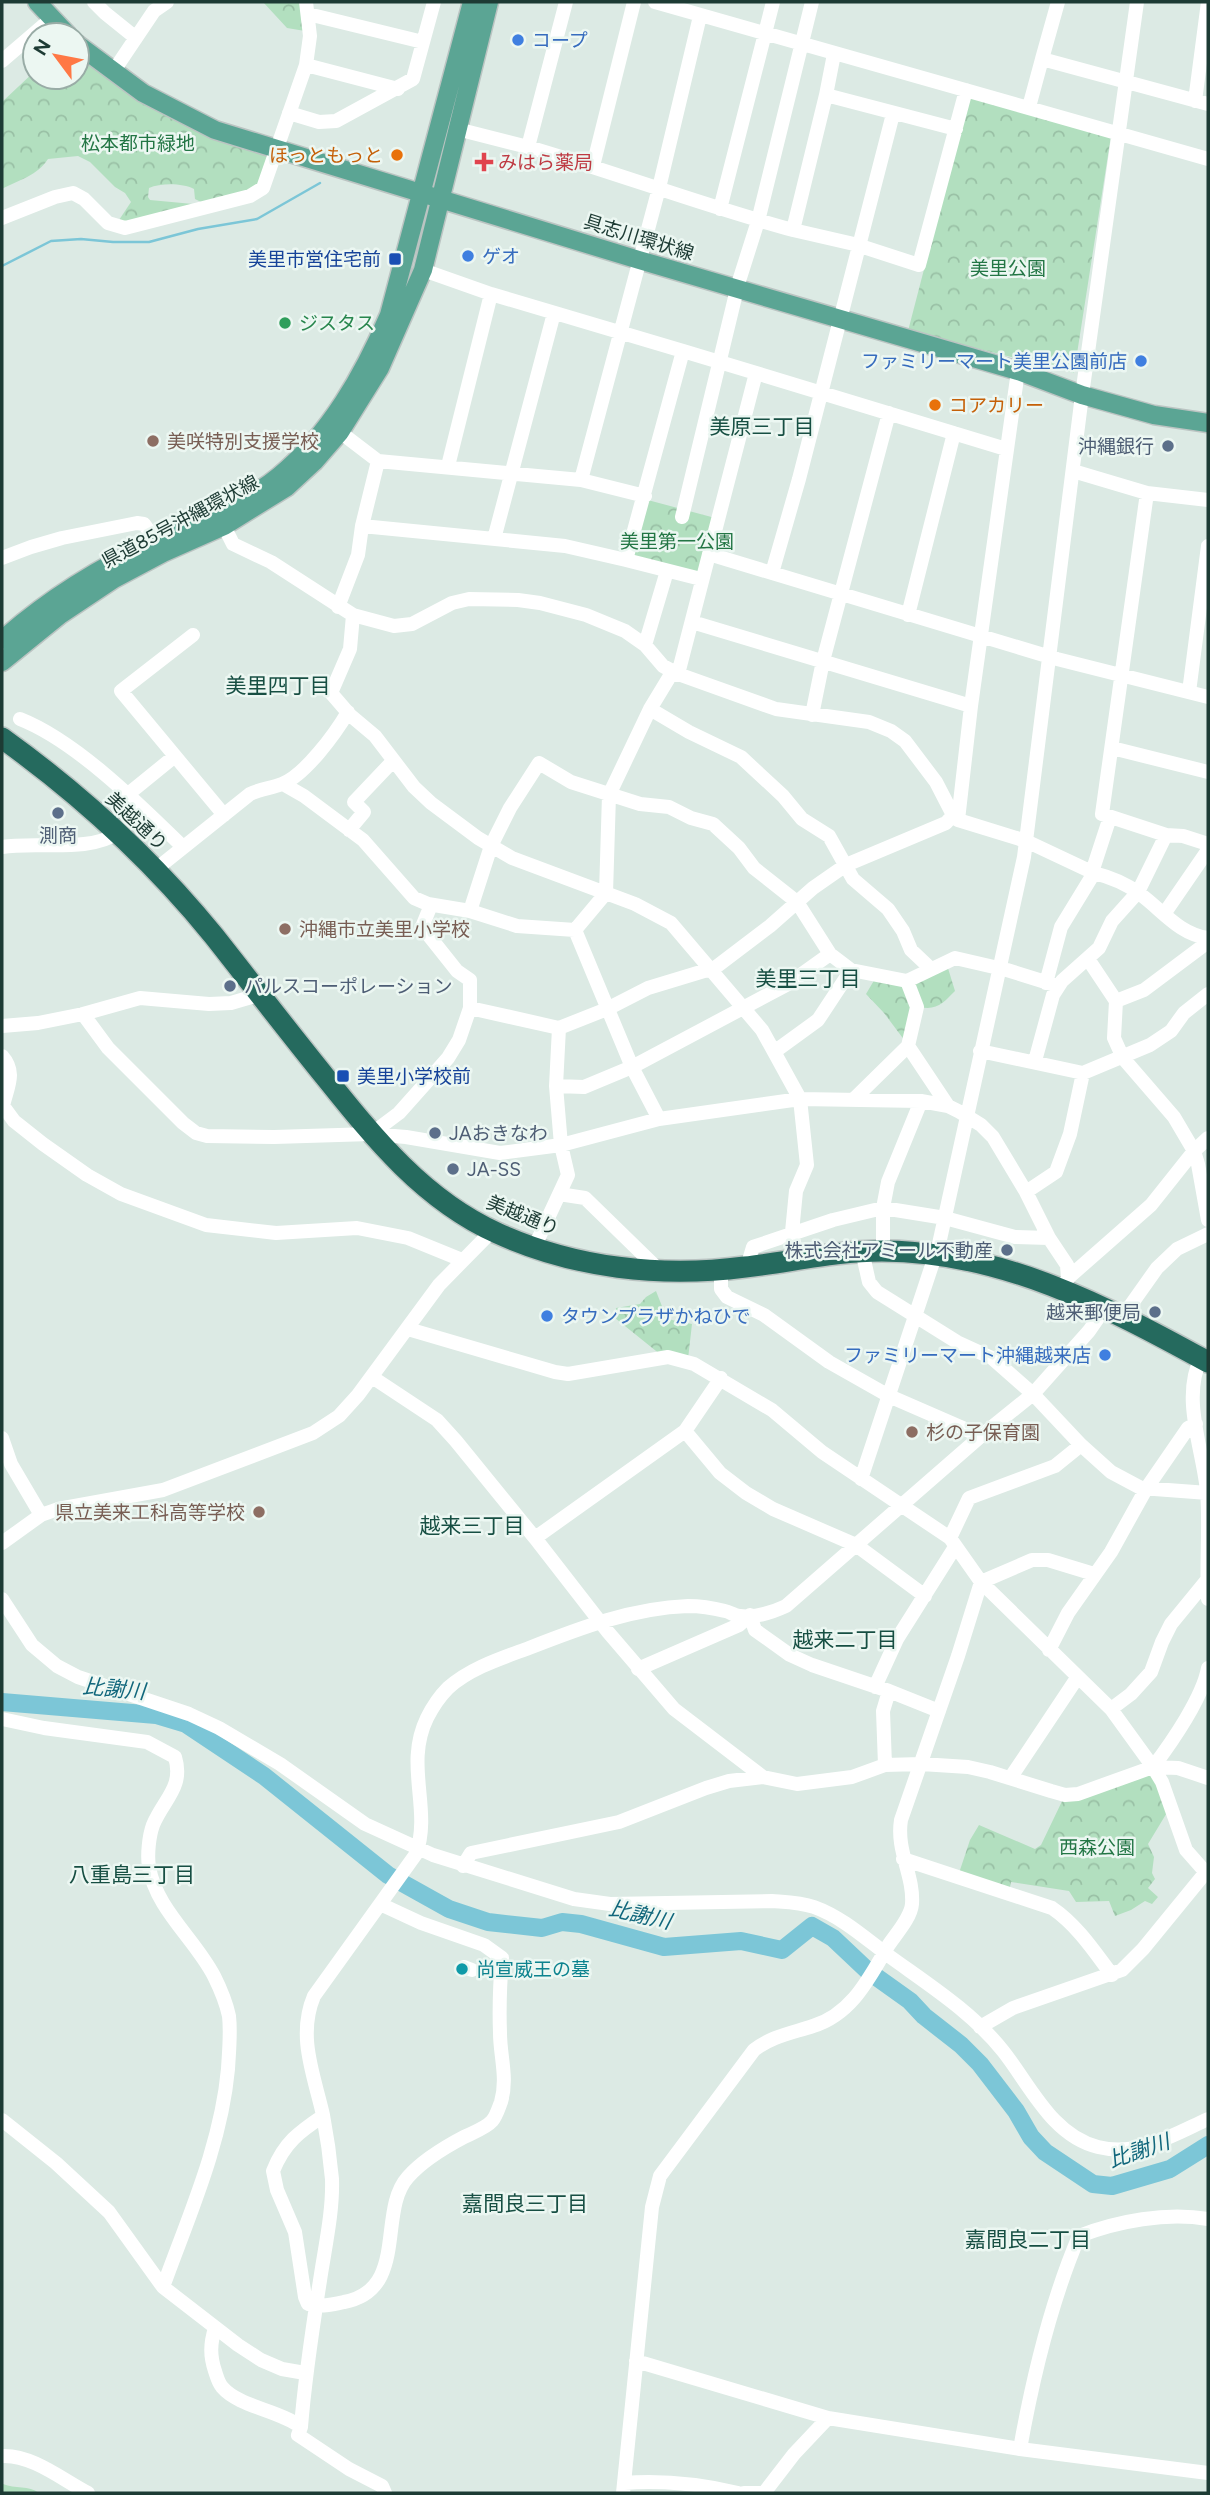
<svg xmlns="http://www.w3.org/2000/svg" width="1210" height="2495" font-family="Figtree,'Noto Sans JP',sans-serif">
  <defs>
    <pattern id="park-crowns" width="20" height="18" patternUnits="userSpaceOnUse" patternTransform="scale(1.75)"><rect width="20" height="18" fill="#b2dfbf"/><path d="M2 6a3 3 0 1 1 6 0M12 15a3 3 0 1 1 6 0" fill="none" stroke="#99c0a5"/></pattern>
  </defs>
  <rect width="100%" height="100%" fill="#dceae4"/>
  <path fill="url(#park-crowns)" d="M263 2H302L305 31 287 28Z
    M77 44 113 72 278 150 263 188 209 206 195 199 194 189C182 183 161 183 149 188L148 197 150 200 193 204 115 226 131 202 125 193 115 187 90 162 78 156 48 159C38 175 19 180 2 189V102L35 71V77H77Z
    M969 96 1111 136 1074 373 908 331Z
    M644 499 719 519 701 579 626 560Z
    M947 965 955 991C944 1002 937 1011 920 1007L912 984Z
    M879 972 905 984 914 1008 905 1041 884 1013 866 994Z
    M656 1291 667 1319 692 1324 688 1359 661 1355 615 1318 616 1308 640 1304 646 1297Z
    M1153 1767 1171 1806 1148 1844 1154 1857 1152 1873 1155 1879 1148 1888 1158 1897 1152 1904 1145 1901 1131 1910 1115 1916 1109 1901 1076 1902 1069 1891 1011 1882 1009 1892 958 1876 970 1840 979 1825 1035 1849 1041 1845 1065 1795Z
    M3 2484C15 2489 29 2485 39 2493H2Z"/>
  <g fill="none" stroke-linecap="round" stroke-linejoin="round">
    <path stroke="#7cc6d7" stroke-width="2.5" d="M2 266 51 241 81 239 113 242H149L198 229 257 219 320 183"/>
    <path stroke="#7cc6d7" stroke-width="18" d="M2 1702 156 1715 186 1724 264 1776 388 1875 449 1909 488 1922 542 1928 562 1922 581 1924 664 1947 741 1941 782 1950 812 1926 833 1938 868 1971 910 2001 924 2016 961 2045 980 2064 1016 2111 1031 2137 1045 2152 1093 2184 1112 2186 1170 2169 1208 2145"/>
    <g stroke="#bbc4c2" stroke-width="21">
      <path id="major" d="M37 2 68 35
        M77 44 143 93 215 130 639 260 1018 371 1082 395 1154 415 1208 423
        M2 640C48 599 102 566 158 540 199 520 244 505 279 476 330 434 363 375 389 315L472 2
        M2 662 60 615 114 579 163 553 224 526 287 487 314 462 340 432 380 368 423 270 489 2"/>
    </g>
    <g stroke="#bbc4c2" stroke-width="24">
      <path id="highway" d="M2 738C80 794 153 861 214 936 251 983 288 1031 326 1078 375 1139 424 1200 497 1233 574 1268 661 1278 745 1267 790 1262 836 1251 882 1251 1001 1251 1106 1306 1208 1362"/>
    </g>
    <path stroke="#fff" stroke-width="14" d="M94 2 105 13 136 38
      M566 2 528 147C617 173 704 206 793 230
      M655 2 1208 159
      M1058 2 1042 59 1208 104
      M308 14 423 42
      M2 61 52 18
      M306 65 398 89
      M113 72 154 11 167 2
      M826 95 834 54
      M1195 101 1208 2
      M1029 107 1042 59
      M289 113 319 122 336 121 413 79 434 2
      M457 129 528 147
      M956 129 826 95 793 230 854 244 919 265 966 90
      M593 166 634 2
      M720 209 773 2
      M2 218 55 197 73 193 84 199 108 223 125 228 250 196 263 188 306 65 310 36 306 2
      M423 270 491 294
      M683 351 756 373
      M340 432 378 461 581 480 645 496
      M1073 471 1147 493 1208 500
      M581 480 659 188 700 16
      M1147 493 1102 814 1166 835 1183 836 1208 844
      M682 517 739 281 758 221 812 2
      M224 526 233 544 271 562 353 615 394 626 412 624 452 603 469 599 518 600 540 603 586 615 625 631 645 645 663 666 678 674 776 709 869 722 891 731 905 741 936 782 953 815
      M362 526 565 546 626 560 683 351 491 294 448 466
      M494 539 554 313
      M709 554 1057 659 1208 697
      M2 558 31 547 62 538 137 523 144 524 156 541
      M626 560 701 579
      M772 573 799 479 893 114
      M338 607 358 555 362 526 378 461
      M353 615 350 649 331 693 350 715 375 736 414 787 431 803 478 838 512 858 635 904 671 923 762 1030 800 1099 807 1165 796 1191 792 1232 797 1260
      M908 615 954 433
      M692 622 971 706
      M193 635 121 691 224 815
      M645 645 667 571
      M1189 692 1208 546
      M650 709 689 732 741 757 783 796 802 819 829 836 853 879 888 909 903 931 911 950 930 968
      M812 715 823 661 889 413
      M20 719C76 741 140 805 183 847
      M1112 748 1208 772
      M283 784 304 796 363 840 414 898 428 904 470 911 517 926 575 930
      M127 795 175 756
      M958 820 971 706 1018 371
      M349 830 364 812 354 802 393 761
      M2 847C35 841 90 853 117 833
      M155 870 250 794C260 789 272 788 282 784 305 775 335 734 348 712
      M431 905 422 927 457 971 470 980V1008
      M470 911 491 846 510 808 539 763 571 782 640 804 669 807 691 818 713 824 739 848 754 868 797 902 830 954 851 970 907 981 917 1007 908 1046 855 1098 856 1100
      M1164 914 1208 850
      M1088 959 1116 1001 1114 1038 1123 1058 1174 1117 1194 1151 1198 1164 1208 1220
      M907 981 955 958 1007 970 1055 985
      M1046 983 1061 927 1094 873V866L1110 817
      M1116 1001 1144 990 1208 942
      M83 1014 108 1048 183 1123 196 1133 207 1136 274 1137 371 1134 406 1137 500 1153 561 1145 659 1119 800 1099 921 1101 948 1106 960 1112 981 1125 993 1137 1026 1192 1049 1238 1067 1265 1068 1278 1063 1288
      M2 1026 38 1023 83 1014 140 998 209 1004 231 1003 258 995
      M908 1046 948 1106
      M980 1051 1083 1073 1150 1045 1171 1031 1184 1013 1208 994
      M774 1052 818 1020 851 970
      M2 1056C17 1073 7 1087 3 1106L14 1121 43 1144 87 1175 121 1194 206 1225 276 1233 357 1228 408 1238 462 1260
      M1035 1061 1053 995 1062 981 1099 948 1112 921 1138 892 1166 835
      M556 1086 584 1087 632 1067 788 984 830 954
      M659 1119 632 1067 575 930 606 893 609 795 650 709 670 676 678 674 756 373 1006 449
      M371 1134 399 1113 448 1058 459 1040 470 1008 559 1028 607 1009 648 988 704 971 712 970 770 926 813 888 846 865 946 823 953 815 958 820 1026 841 1094 873C1110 877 1127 884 1140 894 1163 911 1179 934 1208 938
      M1026 1192 1056 1172 1070 1134 1083 1073
      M559 1194 585 1198 661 1272
      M534 1248 568 1175 561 1145 556 1086 559 1028
      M862 1251 869 1282 877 1292 957 1342 992 1358 1033 1394 1081 1445 1111 1472 1141 1488 1208 1493
      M883 1251V1208L888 1182 921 1101
      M747 1267 753 1247 833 1220 883 1208 945 1218 1015 1237 1049 1238
      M721 1270V1289L727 1297 764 1315 829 1362 889 1396 981 1436
      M1068 1278 1151 1205 1194 1151 1208 1138
      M1123 1316 1157 1268 1177 1249 1208 1234
      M408 1329 555 1372 568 1374 668 1357 694 1364 772 1410 822 1452 950 1538 981 1582 1111 1709 1153 1767 1162 1782 1186 1850 1208 1875
      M1201 1358C1181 1398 1203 1449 1207 1491 1210 1526 1206 1563 1208 1599
      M372 1377 437 1420 456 1441 535 1538 608 1632 674 1709 763 1777
      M685 1431 720 1473 746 1493 773 1509 856 1545 925 1596
      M2 1438 11 1464 41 1515
      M861 1479 939 1244 1024 857 1082 395 1137 2
      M535 1538 685 1431 721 1378
      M950 1538 969 1498 1055 1466 1081 1445
      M2 1543 41 1515 58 1509 163 1490 313 1433 339 1416 358 1395 439 1285 492 1231
      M2 1599 32 1645 57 1666 78 1677 189 1714 219 1728 280 1764 365 1824 433 1855 574 1899 610 1904 772 1901C786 1902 800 1902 814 1907 842 1917 865 1938 889 1956 929 1985 972 2012 1003 2051 1030 2085 1052 2136 1098 2147 1138 2157 1173 2135 1208 2119
      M1049 1650 1068 1613 1111 1552 1146 1489 1188 1428 1196 1424
      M638 1669 739 1625 750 1615 755 1630 790 1655 812 1665 889 1691 939 1711
      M875 1687 897 1639 955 1547
      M1111 1709 1131 1694 1151 1672 1162 1642 1171 1624 1207 1580
      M2 1719 44 1728 147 1742 175 1757C184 1787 164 1799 153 1825 149 1836 147 1855 149 1867 156 1909 195 1939 214 1976 220 1988 226 2002 229 2016 231 2033 229 2051 228 2069 221 2145 189 2215 163 2287
      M885 1765 883 1711 889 1691
      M1153 1767C1172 1742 1203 1697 1208 1668
      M1011 1777 1077 1678
      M903 1859 1052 1908C1077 1925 1094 1951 1112 1975
      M463 1866 471 1853 619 1822 706 1788 729 1781 763 1777 797 1784 852 1777 885 1765 921 1764 968 1767 990 1772 1051 1791 1065 1795 1078 1794 1153 1767 1178 1768 1208 1778
      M464 1967 472 1970
      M980 2027 1013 2008 1122 1970 1143 1949 1206 1872
      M323 2116C299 2132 284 2143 273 2171L277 2190 295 2232 305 2297 308 2304C321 2307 332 2305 344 2302 409 2290 377 2211 408 2177 422 2161 445 2147 464 2137 472 2133 486 2128 492 2121 496 2117 499 2107 501 2102 508 2078 500 2056 500 2033 499 2008 500 1983 502 1958L484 1945 421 1923 380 1904
      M2 2120 56 2163 109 2212 163 2287 238 2345 261 2360 282 2369 305 2373
      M215 2328C210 2344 210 2356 215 2371 217 2377 218 2382 222 2387 239 2407 279 2410 301 2427
      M636 2361 828 2418 1020 2449 1208 2473
      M1020 2449C1033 2376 1050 2304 1079 2236 1118 2221 1166 2212 1208 2219
      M2 2456C31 2454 63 2480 88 2493
      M624 2483C663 2480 700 2484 738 2493
      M385 2493 382 2486 349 2469 298 2435 301 2427C305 2375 313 2325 321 2274 326 2242 333 2210 332 2179 330 2157 327 2136 323 2115 314 2075 297 2036 314 1996L416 1854C432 1809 404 1765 427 1718 432 1708 440 1696 448 1688 470 1668 502 1658 529 1648 580 1628 632 1608 688 1606 700 1606 713 1608 725 1611 730 1612 735 1616 740 1616 756 1618 771 1613 786 1606L981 1436 1033 1394 1089 1331 1105 1308
      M623 2493 652 2207 660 2176 754 2050C772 2036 792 2033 813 2026 852 2014 869 1978 888 1946 895 1935 911 1918 912 1904 914 1875 896 1851 901 1820L958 1656 981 1582 1032 1560H1048L1094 1574
      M744 2493H764L794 2454 828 2418"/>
    <use href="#major" stroke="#5ba594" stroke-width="18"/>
    <use href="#highway" stroke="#256a5e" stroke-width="21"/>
  </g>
  <g fill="#3f7fe0" stroke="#ecf7f2" stroke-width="2.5">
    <circle cx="518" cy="40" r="7"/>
    <circle cx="468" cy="256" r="7"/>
    <circle cx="1141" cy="361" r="7"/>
    <circle cx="547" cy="1316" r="7"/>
    <circle cx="1105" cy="1355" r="7"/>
  </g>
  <g fill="#e8710a" stroke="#ecf7f2" stroke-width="2.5">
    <circle cx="397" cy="155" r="7"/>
    <circle cx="935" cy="405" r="7"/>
  </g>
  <path fill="#e0444e" stroke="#ecf7f2" stroke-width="2.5" d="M480.5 151.5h7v7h7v7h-7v7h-7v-7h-7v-7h7z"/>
  <g fill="#1a4fb4" stroke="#ecf7f2" stroke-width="2.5">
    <rect x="388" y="252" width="14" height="14" rx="3.5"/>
    <rect x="336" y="1069" width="14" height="14" rx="3.5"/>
  </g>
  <circle fill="#2e9e5b" stroke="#ecf7f2" stroke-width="2.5" cx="285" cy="323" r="7"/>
  <g fill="#8d6e63" stroke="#ecf7f2" stroke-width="2.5">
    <circle cx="153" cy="441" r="7"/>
    <circle cx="285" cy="929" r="7"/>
    <circle cx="912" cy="1432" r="7"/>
    <circle cx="259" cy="1512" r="7"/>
  </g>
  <g fill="#5c6f8a" stroke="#ecf7f2" stroke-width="2.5">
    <circle cx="1168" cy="446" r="7"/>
    <circle cx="58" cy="813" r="7"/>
    <circle cx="230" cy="986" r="7"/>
    <circle cx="435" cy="1133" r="7"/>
    <circle cx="453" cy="1169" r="7"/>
    <circle cx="1007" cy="1250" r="7"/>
    <circle cx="1155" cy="1312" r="7"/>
  </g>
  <circle fill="#0f9aa8" stroke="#ecf7f2" stroke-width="2.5" cx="462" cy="1969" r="7"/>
  <g text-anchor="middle" stroke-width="5" stroke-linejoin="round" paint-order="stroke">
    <g font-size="19" fill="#366cbe" stroke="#ecf7f2" text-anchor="start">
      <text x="532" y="47">コープ</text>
      <text x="482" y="263">ゲオ</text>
      <text x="1127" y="368" text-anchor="end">ファミリーマート美里公園前店</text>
      <text x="561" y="1323">タウンプラザかねひで</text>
      <text x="1091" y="1362" text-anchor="end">ファミリーマート沖縄越来店</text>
    </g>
    <g font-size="19" fill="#237645" stroke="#ecf7f2">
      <text x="138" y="150">松本都市緑地</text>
      <text x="1008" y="275">美里公園</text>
      <text x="677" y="548">美里第一公園</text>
      <text x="1097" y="1854">西森公園</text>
    </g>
    <g font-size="19" fill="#c56008" stroke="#ecf7f2" text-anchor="end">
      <text x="383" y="162">ほっともっと</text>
      <text x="949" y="412" text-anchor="start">コアカリー</text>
    </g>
    <g font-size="19" fill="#be3a42" stroke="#ecf7f2" text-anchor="start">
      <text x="498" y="169">みはら薬局</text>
    </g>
    <g font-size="19" fill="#1d3b34" stroke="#ecf7f2">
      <text transform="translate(639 237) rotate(17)" y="7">具志川環状線</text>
      <text transform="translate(180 521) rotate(-28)" y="7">県道85号沖縄環状線</text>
      <text transform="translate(137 821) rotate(43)" y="7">美越通り</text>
      <text transform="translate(523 1215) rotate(22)" y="7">美越通り</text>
    </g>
    <g font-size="19" fill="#164399" stroke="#ecf7f2" text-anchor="end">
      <text x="381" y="266">美里市営住宅前</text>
      <text x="357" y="1083" text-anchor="start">美里小学校前</text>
    </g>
    <g font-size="19" fill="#27864d" stroke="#ecf7f2" text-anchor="start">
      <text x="299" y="330">ジスタス</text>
    </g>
    <g font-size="19" fill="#785e54" stroke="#ecf7f2" text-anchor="start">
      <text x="167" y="448">美咲特別支援学校</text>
      <text x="299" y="936">沖縄市立美里小学校</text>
      <text x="926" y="1439">杉の子保育園</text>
      <text x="245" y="1519" text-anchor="end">県立美来工科高等学校</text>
    </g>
    <g font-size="19" fill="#4e5e75" stroke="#ecf7f2" text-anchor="end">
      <text x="1154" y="453">沖縄銀行</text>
      <text x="58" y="842" text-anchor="middle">測商</text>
      <text x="244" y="993" text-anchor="start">パルスコーポレーション</text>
      <text x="449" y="1140" text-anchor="start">JAおきなわ</text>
      <text x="467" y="1176" text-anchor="start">JA-SS</text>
      <text x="993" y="1257">株式会社アミール不動産</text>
      <text x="1141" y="1319">越来郵便局</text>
    </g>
    <g font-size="19" fill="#0d838f" stroke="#ecf7f2" text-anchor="start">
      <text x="476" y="1976">尚宣威王の墓</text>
    </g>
    <g font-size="21" fill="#174f43" stroke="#ecf7f2">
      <text x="762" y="434">美原三丁目</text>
      <text x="278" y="693">美里四丁目</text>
      <text x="808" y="986">美里三丁目</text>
      <text x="472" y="1533">越来三丁目</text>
      <text x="845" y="1647">越来二丁目</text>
      <text x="132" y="1882">八重島三丁目</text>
      <text x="525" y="2211">嘉間良三丁目</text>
      <text x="1028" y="2247">嘉間良二丁目</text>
    </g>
    <g font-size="21" font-style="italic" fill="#11677c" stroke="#ecf7f2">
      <text transform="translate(114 1689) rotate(5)" y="7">比謝川</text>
      <text transform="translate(640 1915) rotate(13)" y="7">比謝川</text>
      <text transform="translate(1139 2151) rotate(-19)" y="7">比謝川</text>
    </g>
  </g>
  <rect width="1210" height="2495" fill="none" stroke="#1d3b34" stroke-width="7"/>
  <g transform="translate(56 56) rotate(302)"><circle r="33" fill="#ecf7f2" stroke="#99aca6" stroke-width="2"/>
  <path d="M0-5L12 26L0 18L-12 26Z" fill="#ff7845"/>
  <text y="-10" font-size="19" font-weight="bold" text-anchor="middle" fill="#1d3b34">N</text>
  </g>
</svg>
